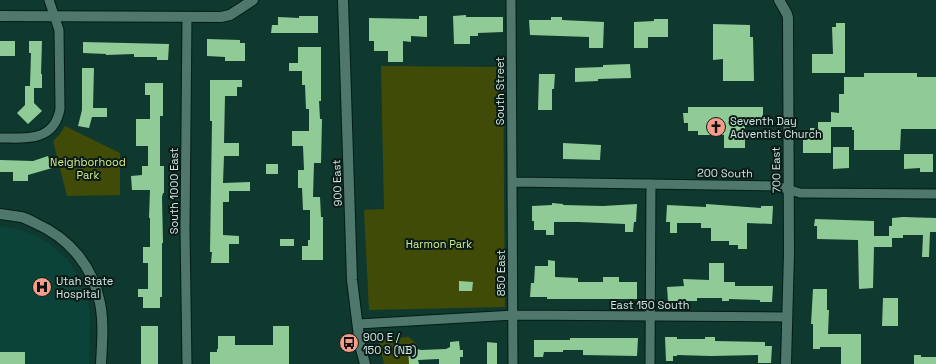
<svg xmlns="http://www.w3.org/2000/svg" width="936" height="364" font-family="'Space Grotesk',sans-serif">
  <rect width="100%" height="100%" fill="#0f382f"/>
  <path fill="#0c4338" d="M0 226 21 230 46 241 67 259 80 279 87 295 90 315 89 364H0Z"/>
  <path fill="#404b07" d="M381 66 503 67 505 307 369 310 364 210 384 209Z
    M65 126 120 153V195L67 196 53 141 60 134Z
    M409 337 417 345V347L408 348 409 364H384L378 339Z"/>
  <path fill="#90cb97" d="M466 15V17H503V32L478 33V36H470V44H454L453 16Z
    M299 16H318V33H271L272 25H278V17L299 18Z
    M419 16H427V37L411 36V42L403 41V62H388V51H374V41H369V18L419 19Z
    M551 17H562V20L604 22 603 48H589V37L530 35 529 20H551Z
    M654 19H668V37H648V48H634V22L654 21Z
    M836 23H845V73H812V54H833L832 27H836Z
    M713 24 750 25V37H753L754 81H723V59L713 60Z
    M207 39 240 40V43H245V61H225V57L207 56Z
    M0 41H15V56H0Z
    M29 41H42L41 74H42V88H34V103L42 111 28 124 17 113 25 105V86H30L31 53H29Z
    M83 42 169 44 168 60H157V57H134V54L106 55V54L83 53Z
    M298 47H321V101H319L320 119H322L321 163H314L313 197H320L321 217H323V260H302V246H308V240H310V210H303L302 188H298V170H304L303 146H292V131H309V109H306L305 85H302V71H289V63H298Z
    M630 64 631 78 598 79V81L575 82V68L603 67V65Z
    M82 68H94L93 108H107V117H92L89 128 78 126 82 110Z
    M864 73H917V77H936V129H901L900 150H854V130H852V127H831V153H803V139H810V128H818V122H831V112L839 113V94H844V77H864Z
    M539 74H555L554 89H552V110H538Z
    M210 80H242V87H237V96H225L224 143H239V156H224L223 183 250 182V191H229V202H223V235L239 236V244H229V263H211L212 252H210L212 121H210Z
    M145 83H163V116H160V166H164V193H163L162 197 163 243H162V297H160V308H143V297H138V289H148V263H143V247H150V218H149L150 190H132L131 176 142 175V166H148V146H136V119H150V95H145Z
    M688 107H763V124H745V148H724V135H698V131H688V123H684L683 113H688Z
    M563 143 601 145 600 160 563 159Z
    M833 147H849V168L833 169Z
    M904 154H933V172H920V168L904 169Z
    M48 156 52 168 28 175V181H13V172H0V160L33 161Z
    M266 164H278V174H266Z
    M552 203 563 204V205L603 206 637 204 636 222H634L633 232H625V224L579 222H554V235H546V230H534V221H532V206L552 205Z
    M706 204 761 208V206H773L772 224 747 223V249H738V245H729V241H711V228H701V223H677V233H670V222H666L667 205 706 207Z
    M903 217 936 218V232H930L929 257H922L923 235H903V238H892V247H874L873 288 859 289 858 240 817 239V226H814L815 219 874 221V236H889V226H892V218Z
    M280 239H294V246H280Z
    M548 260 555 261V277L578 278V282H603V277H619V282H637V299H547V297H530L531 283H534L535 266H548Z
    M709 263H724V282H735V286H773L772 302H760V300L729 299V301H722V298H697V301H668L667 287 684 286 683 279 709 280Z
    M459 281 473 282 472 291H459Z
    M813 289H827V310H829L828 334H861V364H841V347H820V349H813V324H811Z
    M883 298H898V326H882Z
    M141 326H158V364H141Z
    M273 326H289V364H210V352H217V349H218V336H235V345H273Z
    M665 337H677V339H705V337H715V341L765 342V346H772L771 363H758V355L711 356 677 355V356H673V361H666Z
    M570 338H638L637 356 583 355V350H563V352H544L543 357H534V340H570Z
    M459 341 460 350H463V357H460V364H439V359L418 360 419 364H409L408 348 417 347V349L421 350 446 349 450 347V342Z
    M487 342 497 343V364H487Z
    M0 352H25V364H0Z
    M914 355H921V357H936V364H914Z"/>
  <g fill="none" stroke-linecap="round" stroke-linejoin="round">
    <g stroke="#001d17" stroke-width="11">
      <path id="minor" d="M511 0 513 364
        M187 17 185 231 187 364
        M0 138C26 138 54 142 60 109L59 30 49 0
        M513 182 777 186 800 193 936 194
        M358 324 513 315 787 317
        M650 364 651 184"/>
    </g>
    <g stroke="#001d17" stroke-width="12">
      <path id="tertiary" d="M779 0 787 14 788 18 789 253 786 364
        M0 16 221 17 230 15 253 0
        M0 214C7 215 15 216 21 217 26 218 31 221 35 223 69 238 93 266 100 303 104 323 102 344 101 364"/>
    </g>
    <g stroke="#001d17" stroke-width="12">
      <path id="secondary" d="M343 0 352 280 360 345 365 364"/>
    </g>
    <use href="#minor" stroke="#4f776c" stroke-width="9"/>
    <use href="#tertiary" stroke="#4f776c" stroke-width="10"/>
    <use href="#secondary" stroke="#4f776c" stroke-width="10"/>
  </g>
  <defs>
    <g id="church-disc" transform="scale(1)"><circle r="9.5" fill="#f49d8b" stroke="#0b1c18"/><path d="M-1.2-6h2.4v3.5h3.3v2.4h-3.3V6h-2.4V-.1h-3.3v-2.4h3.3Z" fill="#111"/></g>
    <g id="hospital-disc" transform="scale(1)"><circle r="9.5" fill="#f49d8b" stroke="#0b1c18"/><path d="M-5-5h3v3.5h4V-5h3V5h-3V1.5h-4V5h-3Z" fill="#111"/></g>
    <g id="bus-disc" transform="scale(1)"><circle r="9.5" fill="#f49d8b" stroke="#0b1c18"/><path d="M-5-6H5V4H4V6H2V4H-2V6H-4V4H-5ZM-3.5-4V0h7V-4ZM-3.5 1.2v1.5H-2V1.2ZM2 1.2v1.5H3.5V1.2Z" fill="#111"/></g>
  </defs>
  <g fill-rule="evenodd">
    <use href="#church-disc" x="716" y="127"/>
    <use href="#hospital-disc" x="42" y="287"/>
    <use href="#bus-disc" x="349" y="343"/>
  </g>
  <g text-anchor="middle" stroke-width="4" stroke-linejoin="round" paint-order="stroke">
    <g font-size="11" fill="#d3e8e2" stroke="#0b1c18">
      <text transform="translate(500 91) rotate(-90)" y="4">South Street</text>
      <text transform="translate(776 170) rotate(-91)" y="4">700 East</text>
      <text transform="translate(725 173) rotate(1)" y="4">200 South</text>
      <text transform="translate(337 183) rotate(-92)" y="4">900 East</text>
      <text transform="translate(174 191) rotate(-90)" y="4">South 1000 East</text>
      <text transform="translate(501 273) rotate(-90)" y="4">850 East</text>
      <text x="650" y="309">East 150 South</text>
    </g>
    <g font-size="11" fill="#d3e8e2" stroke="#0b1c18" text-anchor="start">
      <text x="730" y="125">Seventh Day<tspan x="730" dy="13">Adventist Church</tspan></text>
      <text x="56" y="285">Utah State<tspan x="56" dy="13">Hospital</tspan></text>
      <text x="363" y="341">900 E /<tspan x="363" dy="13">150 S (NB)</tspan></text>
    </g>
    <g font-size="11" fill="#d4e988" stroke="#0b1c18">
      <text x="88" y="166">Neighborhood<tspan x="88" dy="13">Park</tspan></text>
      <text x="439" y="248">Harmon Park</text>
    </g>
  </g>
</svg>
